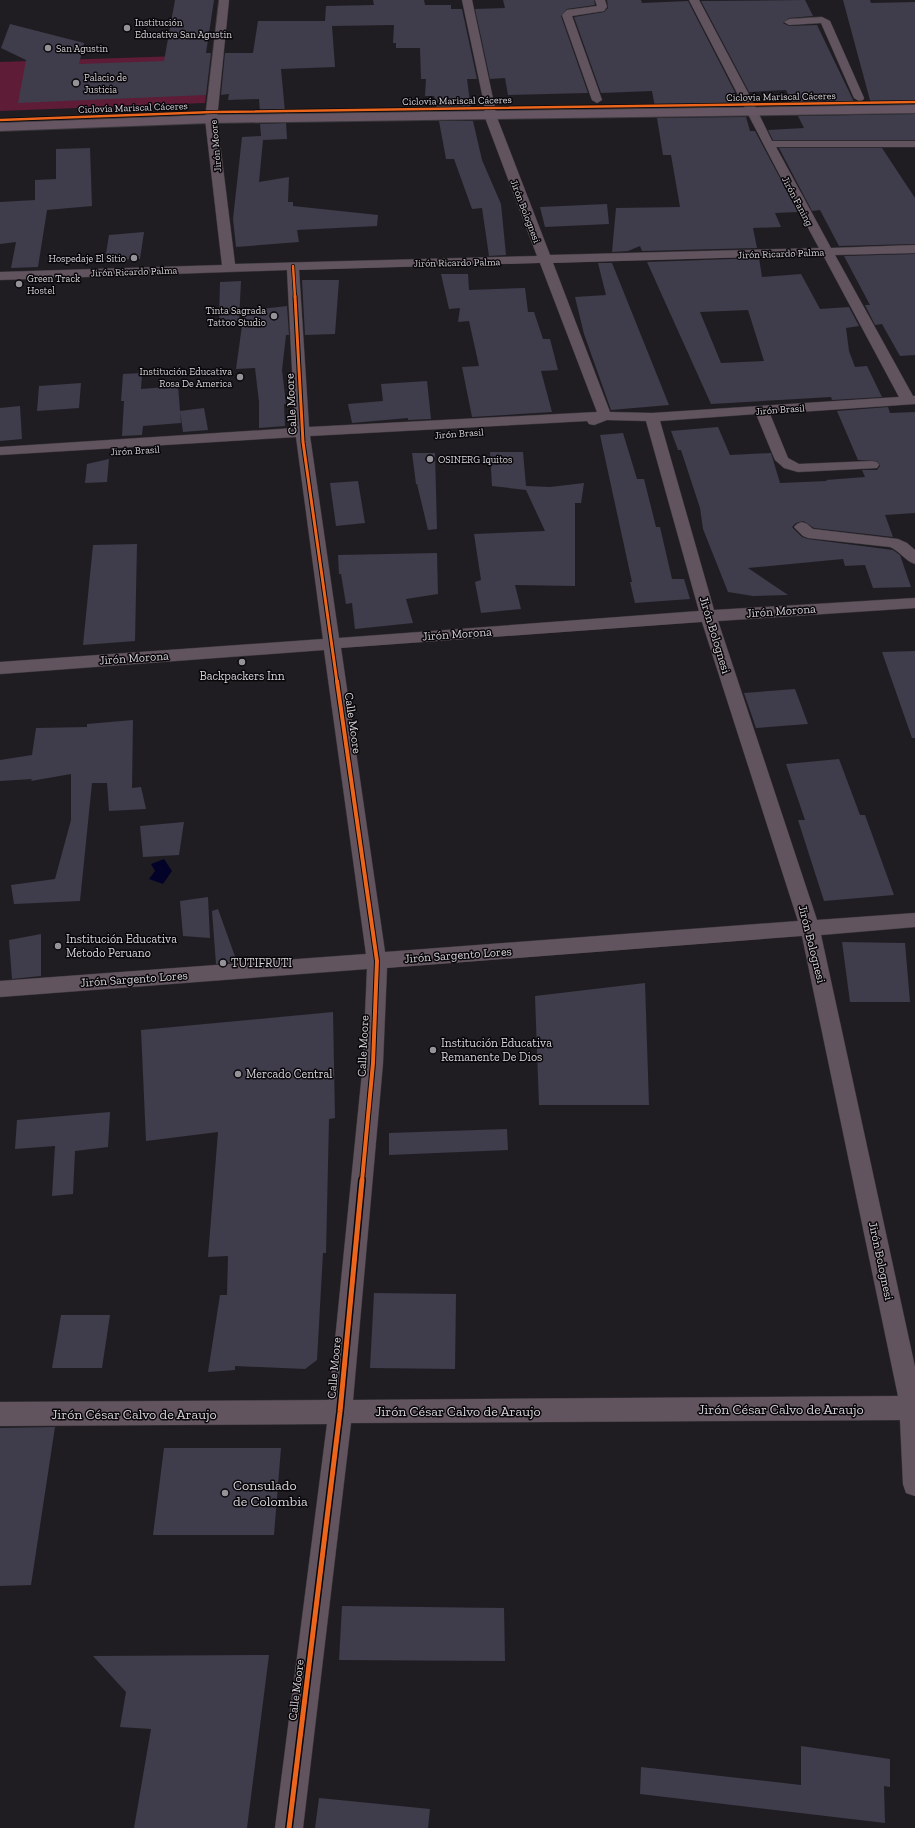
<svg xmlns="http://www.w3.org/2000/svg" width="915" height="1828" font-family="'Zilla Slab',serif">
  <rect width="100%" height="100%" fill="#201d22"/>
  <path fill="#5f1c36" d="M210 55 205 103 0 111V62Z"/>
  <path fill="#030329" d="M164 859 172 871 163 884 149 879 155 871 151 864Z"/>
  <path fill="#3f3c4c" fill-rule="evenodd" d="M175 0H214L206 53H211L206 95 18 103 26 60 1 48 10 24 84 43 79 64 164 61Z
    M373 0H424L425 5H451V9H462L477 79H467L471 110H437L434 96H425L426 79H421L420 48H396V43H393L394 25 332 26 335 67 281 69 285 112 260 113 259 99 228 100 229 94 221 95 225 53H253L258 21H325L326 6 374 5Z
    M503 0H594L595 5 567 9 561 16 588 93 508 95 505 78 490 79 475 9 505 8Z
    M607 0H641L642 3 688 1 742 106 655 107 652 91 601 93 574 17 604 12 608 8Z
    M805 0 813 16 789 18 783 23 789 26 817 25 855 104 793 105 786 90 749 92 701 1Z
    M843 0H870L871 3 915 2V104H871Z
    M915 114V140H773L768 130 804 128 798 116Z
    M746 117 750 131H755L798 212 775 213 781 227 753 228 757 248 642 251 640 246 628 251 612 252 616 208 680 207 671 155H663L657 118Z
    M439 121H473L482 160 501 204 506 255 489 256 482 208 472 209 454 159H446Z
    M286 123 287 139 263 140 259 182 289 177 288 202H293V206L378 215 377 226 297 230 299 242 236 247 233 219 242 137 261 136 260 124Z
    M90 148 92 206 47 210 38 267 11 268 16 242 0 244V202L35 200V180L56 179V149Z
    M779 148H882L915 198V244L839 246 820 210 812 211Z
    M607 204 609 224 545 227 540 207Z
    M144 232 140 259 105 260 109 235Z
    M915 254V355L900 356 882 324 875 325 865 305H870L844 256Z
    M759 258 762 277 801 274 820 309 849 307 859 326 846 328 849 351 855 367 867 366 882 397 832 400 831 397 711 404 647 262ZM748 310 764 361 721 363 700 312Z
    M598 263H612L669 405 611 410 584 334 575 297 606 295Z
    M441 274H468L469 290 525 288 528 312H534L543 339H550L558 370 541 371 552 412 472 417 462 367 479 366 469 321 458 322 460 308 449 309Z
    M302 280H339L335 334 305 335Z
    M241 281 239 321H219L220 282Z
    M287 306 289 335H286L282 370 286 404H284L285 426 259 428V402L255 368 236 369 244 311Z
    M142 373 141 389 178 386 181 423 143 426 142 435 122 436 124 401H121L123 374Z
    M427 381 431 419 408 420V418L352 423 348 404 383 401 381 384Z
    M81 383 79 408 37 411 39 386Z
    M20 406 22 439 0 441V408Z
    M888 407 890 413 915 412V513L885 515 893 537 814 528 803 521 796 523 792 527 802 537 808 539 893 550 900 555 911 587 873 588 865 565 845 566 843 559 748 568 788 595 753 596 728 592 703 529 700 508 681 450H678L671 431 718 427 730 455 771 453 780 483 827 481 826 480 865 477 862 470H877L880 466 877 461 858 460 837 411Z
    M204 408 208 430 183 432 180 411Z
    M623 433 637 479H644L656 527H660L672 579H684L690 599 635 603 630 582H632L600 435Z
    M490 452H523L526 486 550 487 584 483 581 503H575V586L515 585 521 609 481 613 475 582 481 580 474 534 545 531 526 490 492 486Z
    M412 453H435L437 529 428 530 417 484H416Z
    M109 459 107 482 85 483 87 464Z
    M358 481 365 523 336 526 330 483Z
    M137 544 135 641 83 645 93 545Z
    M437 553 438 594 406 599 413 623 355 629 352 603 346 604 341 574H339L338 555Z
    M915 651V738H912L882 652Z
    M795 689 808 724 756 728 744 693Z
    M133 720 132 788 141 787 146 809 109 811 107 783H92L80 901 14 904 11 885 55 879 71 820V774L31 781 32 779 0 781V760L32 755 36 728 87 727V724Z
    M839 759 860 815H865L894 895 824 901 798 820H805L786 764Z
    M184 822 179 855 143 857 140 826Z
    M208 897 210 938 183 936 180 901Z
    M218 909 237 962 216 964 212 911Z
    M41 934V976L12 979 9 940Z
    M842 942 905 943 910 1002H850Z
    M645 983 649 1105H539L535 996Z
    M333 1012 335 1118 329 1119 326 1253H323L317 1360 305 1369 235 1366V1370L208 1372 220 1295H227L228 1256 208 1257 218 1132 146 1141 141 1030Z
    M110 1112 108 1147 75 1151 73 1194 52 1196 55 1146 15 1149 17 1120Z
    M507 1129 508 1150 389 1155V1133Z
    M374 1293 456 1294 455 1369 370 1368Z
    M61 1315H110L102 1368H52Z
    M55 1427 31 1585 0 1586V1428Z
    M164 1448H281L274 1535H153Z
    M342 1606 504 1608 505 1661 339 1660Z
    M269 1655 247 1828H134L151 1729 120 1727 126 1692 93 1656Z
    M801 1746 890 1759V1787L884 1786 885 1823 640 1794 641 1767 801 1785Z
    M319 1798 430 1809 428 1828H315Z"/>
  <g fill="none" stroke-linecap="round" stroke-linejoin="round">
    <g stroke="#39373b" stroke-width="1">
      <path id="minor" d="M219 0H229L217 119 235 264 537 256 484 115 485 108 462 0H472L495 108 496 115 550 255 819 248C774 166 732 83 689 0H699L754 104 772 141H915V147H776L831 248 915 245V253L835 255 913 396H915V404L770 414 788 458 799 464 872 461 877 462 879 465 877 468 798 472 784 468 775 460 756 414 660 421 714 610 915 598V608L718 621 817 920 915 913V927L821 935 915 1367V1496L906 1493 903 1484 900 1420 351 1423 303 1828H275L327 1424 0 1426V1402L329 1400 363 1063 367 969 0 997V981L366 954 324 650 0 674V662L323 639 296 437 0 455V447L295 428 287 270 0 280V272L222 265 205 119ZM823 255 899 397 652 413 610 412 553 263ZM540 263 597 412 309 427 299 270ZM607 420 646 421 699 611 339 638 310 436 587 421 589 424 594 425ZM702 622 798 921 385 952 341 648ZM802 936 898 1396 353 1400 383 1063 387 968Z
        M595 0H605L607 7 604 11 572 16 602 100 597 103 592 100 562 15 567 10 597 6Z
        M822 17 830 21 864 98 863 100 859 101 854 98 821 23 789 25 784 22 789 19Z
        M802 522 807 524 813 529 898 539 907 543 915 550V564C905 561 900 551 890 547L808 538 803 536 794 527 797 524Z"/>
    </g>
    <g stroke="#39373b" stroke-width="2">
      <path id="secondary" d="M915 105V113L211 123 0 131V123L211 115Z"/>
    </g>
    <use href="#minor" fill="#62545f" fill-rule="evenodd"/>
    <use href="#secondary" fill="#665663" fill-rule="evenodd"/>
    <g stroke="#09070a" stroke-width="4">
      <path id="cycleway-far3" d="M0 120 213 112 915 102
        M293 266 295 297"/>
    </g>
    <g stroke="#09070a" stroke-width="5">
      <path id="cycleway-far2" d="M295 296 303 442 337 682"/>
    </g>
    <g stroke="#09070a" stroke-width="6">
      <path id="cycleway-far1" d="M337 681 377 961 373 1063 362 1181"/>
    </g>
    <g stroke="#09070a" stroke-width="8">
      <path id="cycleway" d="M289 1828 340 1412 362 1180"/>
    </g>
    <use href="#cycleway-far3" stroke="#eb651d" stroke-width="2.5"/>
    <use href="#cycleway-far2" stroke="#eb651d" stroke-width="3"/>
    <use href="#cycleway-far1" stroke="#eb651d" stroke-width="4"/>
    <use href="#cycleway" stroke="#eb651d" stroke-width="5"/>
  </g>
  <g fill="#969398" stroke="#09070a" stroke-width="1.5">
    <circle cx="127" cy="28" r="4"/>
    <circle cx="48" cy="48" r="4"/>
    <circle cx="76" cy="83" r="4"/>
    <circle cx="134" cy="258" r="4"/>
    <circle cx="19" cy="284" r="4"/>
    <circle cx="274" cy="316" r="4"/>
    <circle cx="240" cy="377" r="4"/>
    <circle cx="430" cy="459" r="4"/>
    <circle cx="242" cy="662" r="4"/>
    <circle cx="58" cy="946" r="4"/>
    <circle cx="223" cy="963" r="4"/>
    <circle cx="433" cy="1050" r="4"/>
    <circle cx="238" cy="1074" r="4"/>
    <circle cx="225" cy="1493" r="4"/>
  </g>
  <g text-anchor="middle" stroke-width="3" stroke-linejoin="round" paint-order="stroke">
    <g font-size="10" fill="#d6d3d8" stroke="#09070a" text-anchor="start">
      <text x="135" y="26">Institución<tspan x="135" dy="12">Educativa San Agustin</tspan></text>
      <text x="56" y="52">San Agustin</text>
      <text x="84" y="81">Palacio de<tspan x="84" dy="12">Justicia</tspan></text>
      <text x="126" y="262" text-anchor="end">Hospedaje El Sitio</text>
      <text x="27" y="282">Green Track<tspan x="27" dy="12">Hostel</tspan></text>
      <text x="266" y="314" text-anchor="end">Tinta Sagrada<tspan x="266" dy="12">Tattoo Studio</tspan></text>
      <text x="232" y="375" text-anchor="end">Institución Educativa<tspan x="232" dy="12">Rosa De America</tspan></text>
      <text x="438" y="463">OSINERG Iquitos</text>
    </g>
    <g font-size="10" fill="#d6d3d8" stroke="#09070a">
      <text transform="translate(781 96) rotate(-1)" y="4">Ciclovía Mariscal Cáceres</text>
      <text transform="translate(457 100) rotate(-1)" y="4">Ciclovía Mariscal Cáceres</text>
      <text transform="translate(133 107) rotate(-2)" y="4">Ciclovía Mariscal Cáceres</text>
      <text transform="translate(215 146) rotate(-95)" y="4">Jirón Moore</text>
      <text transform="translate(798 201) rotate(62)" y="4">Jirón Faning</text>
      <text transform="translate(526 211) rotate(69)" y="4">Jirón Bolognesi</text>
      <text transform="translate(781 253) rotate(-2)" y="4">Jirón Ricardo Palma</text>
      <text transform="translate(457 262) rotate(-1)" y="4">Jirón Ricardo Palma</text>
      <text transform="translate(134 271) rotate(-2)" y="4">Jirón Ricardo Palma</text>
      <text transform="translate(780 409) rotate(-4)" y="4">Jirón Brasil</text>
      <text transform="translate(459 433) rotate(-4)" y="4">Jirón Brasil</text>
      <text transform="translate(135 450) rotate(-3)" y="4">Jirón Brasil</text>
    </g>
    <g font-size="12" fill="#d6d3d8" stroke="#09070a">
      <text transform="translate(291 404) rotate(-93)" y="4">Calle Moore</text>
      <text transform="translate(781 611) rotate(-4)" y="4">Jirón Morona</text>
      <text transform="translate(457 634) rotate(-4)" y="4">Jirón Morona</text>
      <text transform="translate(715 635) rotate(73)" y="4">Jirón Bolognesi</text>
      <text transform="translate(134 658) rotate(-4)" y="4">Jirón Morona</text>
      <text transform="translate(353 723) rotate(82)" y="4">Calle Moore</text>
      <text transform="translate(812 944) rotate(76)" y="4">Jirón Bolognesi</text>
      <text transform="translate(458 955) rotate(-4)" y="4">Jirón Sargento Lores</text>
      <text transform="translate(134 979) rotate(-4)" y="4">Jirón Sargento Lores</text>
      <text transform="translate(363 1046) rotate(-87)" y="4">Calle Moore</text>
      <text transform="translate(881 1261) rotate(78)" y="4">Jirón Bolognesi</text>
      <text transform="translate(334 1368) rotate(-85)" y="4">Calle Moore</text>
      <text transform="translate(296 1690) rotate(-83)" y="4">Calle Moore</text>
    </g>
    <g font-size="12" fill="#d6d3d8" stroke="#09070a" text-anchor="start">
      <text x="242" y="680" text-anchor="middle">Backpackers Inn</text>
      <text x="66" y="943">Institución Educativa<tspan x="66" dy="14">Metodo Peruano</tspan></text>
      <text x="231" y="967">TUTIFRUTI</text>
      <text x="441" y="1047">Institución Educativa<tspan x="441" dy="14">Remanente De Dios</tspan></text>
      <text x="246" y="1078">Mercado Central</text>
    </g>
    <g font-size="14" fill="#d6d3d8" stroke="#09070a">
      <text x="781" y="1414">Jirón César Calvo de Araujo</text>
      <text x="458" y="1416">Jirón César Calvo de Araujo</text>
      <text x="134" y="1419">Jirón César Calvo de Araujo</text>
    </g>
    <g font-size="14" fill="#d6d3d8" stroke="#09070a" text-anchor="start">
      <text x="233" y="1490">Consulado<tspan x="233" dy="16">de Colombia</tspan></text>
    </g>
  </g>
</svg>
